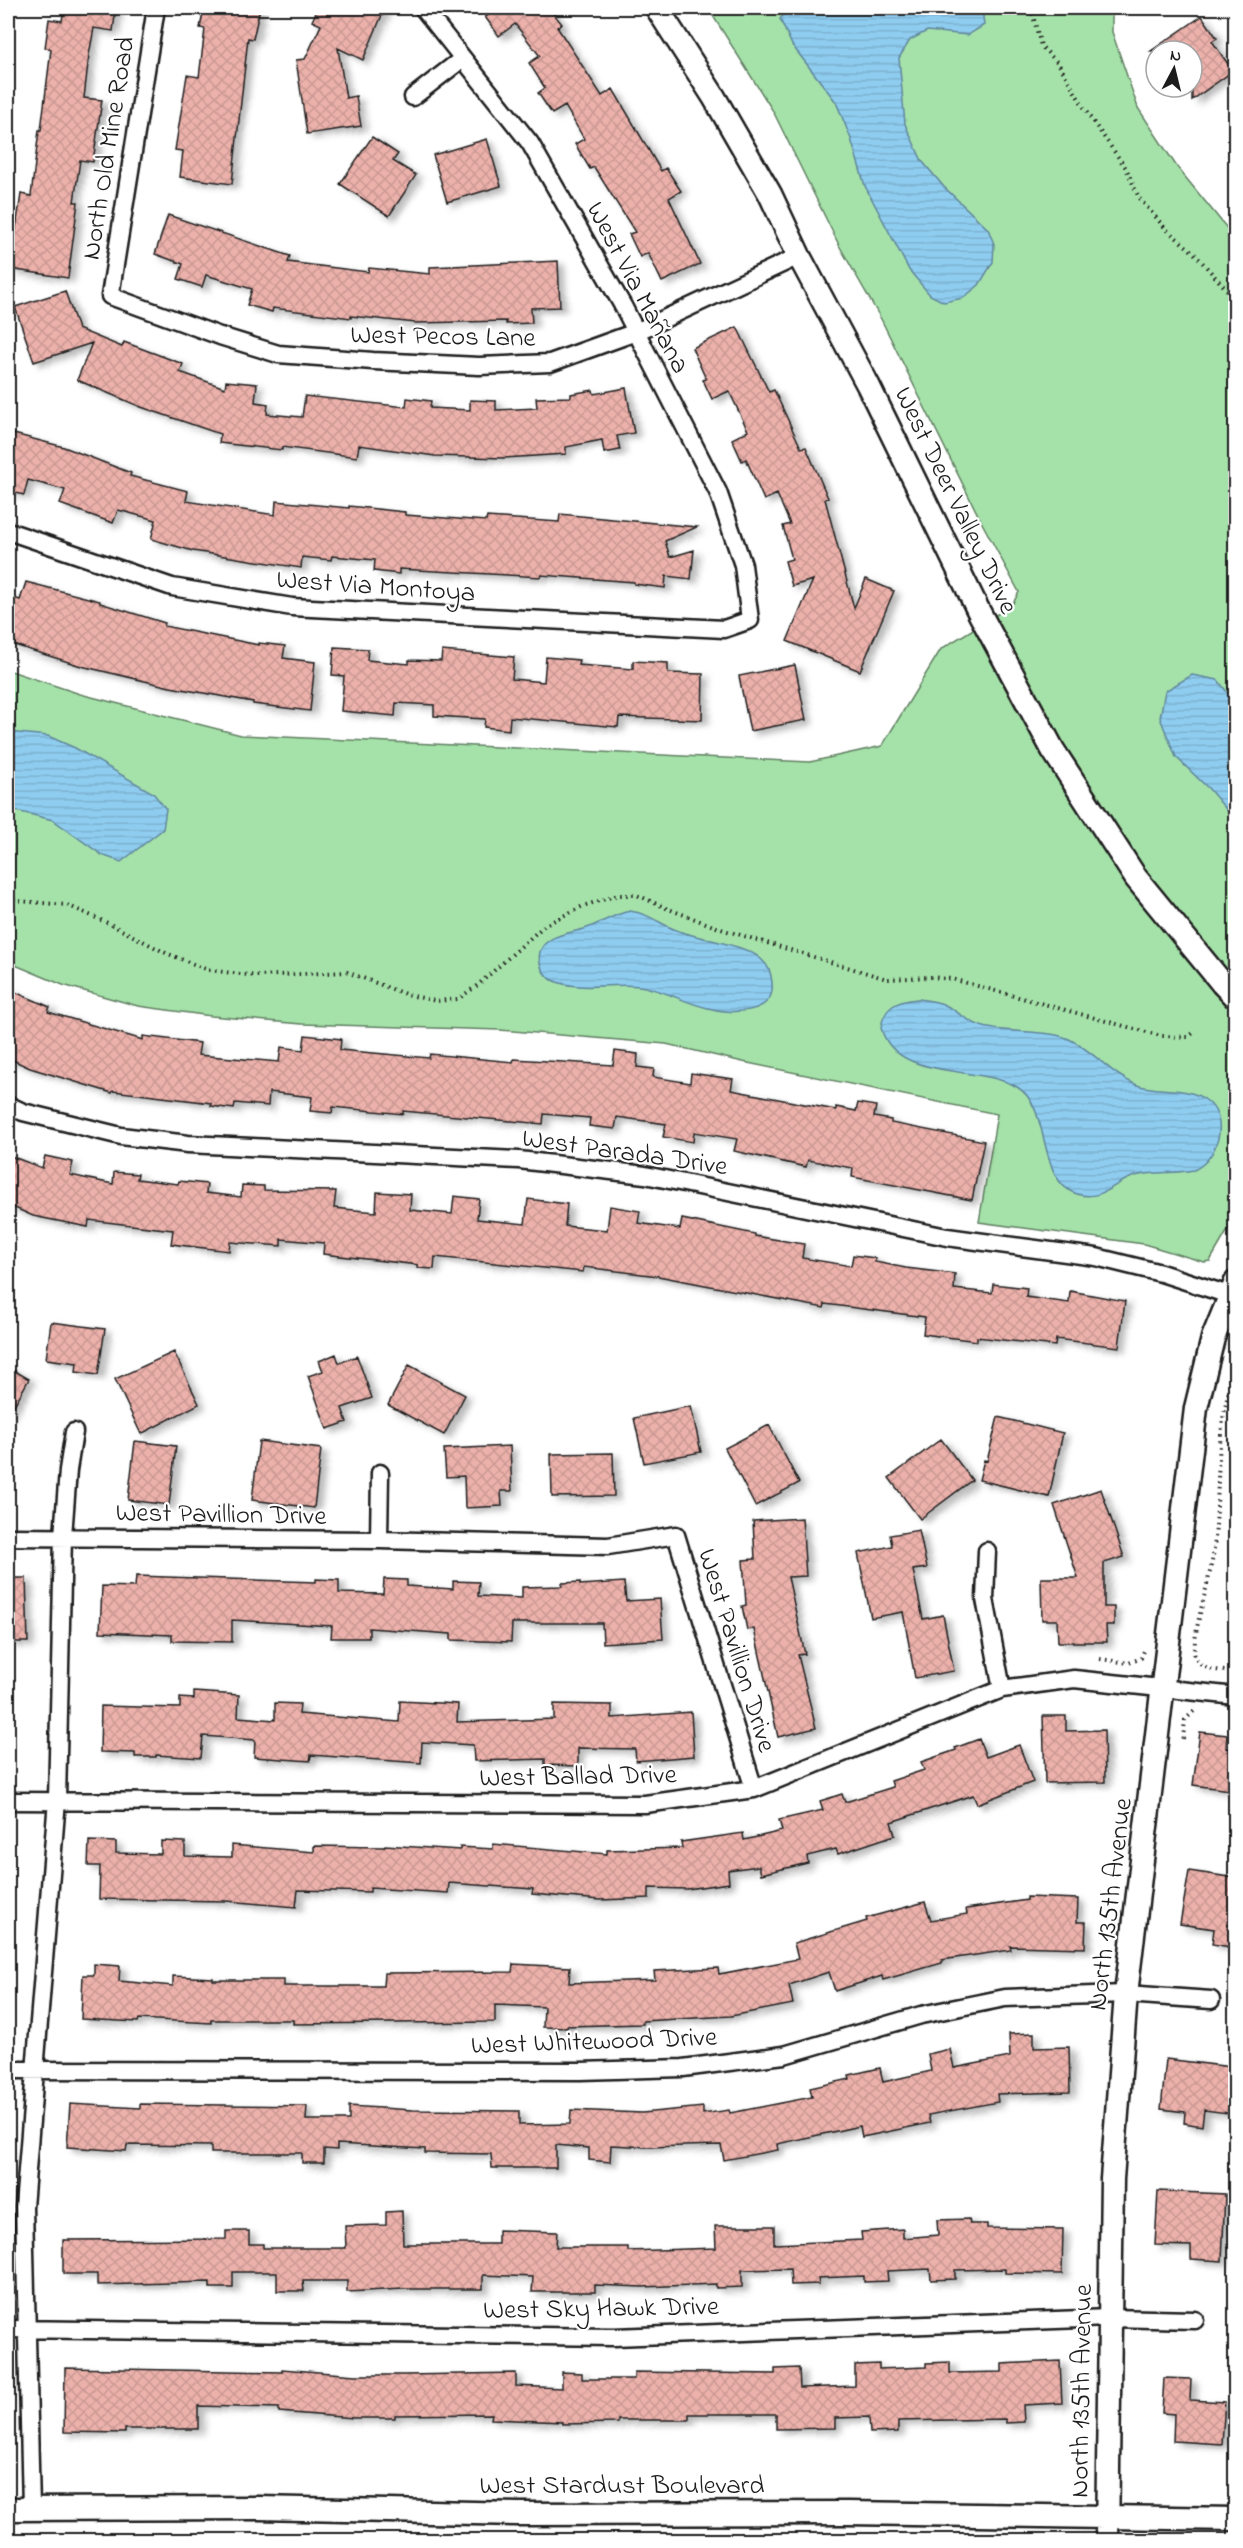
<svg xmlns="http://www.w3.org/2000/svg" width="1243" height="2548" font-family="'Indie Flower',sans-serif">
  <defs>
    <pattern id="water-rules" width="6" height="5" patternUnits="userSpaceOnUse" patternTransform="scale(1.5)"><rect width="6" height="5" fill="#8fcdf0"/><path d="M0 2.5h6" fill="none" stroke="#7bafcd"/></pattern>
    <pattern id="building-cross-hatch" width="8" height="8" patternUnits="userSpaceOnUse" patternTransform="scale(1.5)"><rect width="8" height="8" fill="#ecb1ab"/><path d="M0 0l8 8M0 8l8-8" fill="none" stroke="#ca9893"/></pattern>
    <filter id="shadow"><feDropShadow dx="6" dy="4" stdDeviation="3" flood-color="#0004"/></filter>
  </defs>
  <rect width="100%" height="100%" fill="#fff"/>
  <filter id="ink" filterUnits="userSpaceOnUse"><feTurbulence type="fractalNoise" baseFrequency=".0167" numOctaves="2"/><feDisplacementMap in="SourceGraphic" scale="12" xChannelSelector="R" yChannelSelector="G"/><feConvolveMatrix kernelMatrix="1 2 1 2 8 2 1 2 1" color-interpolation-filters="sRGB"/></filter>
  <g filter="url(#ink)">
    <path fill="#a5e2a9" stroke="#607f62" stroke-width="1.5" d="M708 8H1112V32L1138 108 1177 167 1235 238V1218L1210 1261 1204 1262 1144 1244 979 1222 997 1114 743 1062 666 1044 500 1030 302 1024 211 1016 138 1006 63 985 8 962V670L80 694 241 735 810 762 882 746 941 649 1012 605 1019 592 982 523 881 319 840 247 773 111Z"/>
    <path fill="url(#water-rules)" stroke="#61869b" stroke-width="1.5" d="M789 8H982L984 25 968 35 927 31 910 40 899 58 905 124 922 161 944 187 988 229 994 244 993 262 979 285 963 298 944 302 930 295 909 270 865 186 851 139 836 102 792 45 780 19Z
      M1192 675 1218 680 1235 703V820L1209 789 1176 757 1160 718 1165 691Z
      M8 732 48 736 75 748 153 793 166 809 163 829 121 862 102 855 53 820 8 809Z
      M630 911C648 913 660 924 676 930 698 939 745 944 761 959 769 966 771 973 772 983 776 1016 728 1014 708 1008 685 1003 662 989 639 986 612 983 584 991 557 982 548 979 542 972 540 963 534 937 566 934 584 929 600 924 614 914 630 911Z
      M918 999C926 1000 937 1001 945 1005 958 1011 968 1023 984 1027 1007 1033 1051 1030 1069 1039 1094 1051 1111 1075 1137 1085 1159 1093 1187 1085 1207 1101 1230 1119 1218 1159 1194 1170 1175 1174 1155 1171 1135 1176 1114 1182 1102 1202 1077 1194 1036 1181 1052 1107 1017 1087 978 1064 896 1082 881 1028 884 1006 897 1001 918 999Z"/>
    <path fill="url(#building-cross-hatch)" stroke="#1c1c1c" stroke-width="1.5" filter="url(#shadow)" d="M64 8H116L113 31 94 28 89 55 84 98 102 100 93 162 80 160 74 202H78L68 278 10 269 21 194 31 196 39 130H41L51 49 45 48 49 19 62 21Z
      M204 8H260L253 39 248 38 232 184 180 177 183 151 175 150 187 75 199 77 205 29 200 28Z
      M318 8H385L363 60 338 48 346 98 356 96 361 126 307 134 296 60 305 59 321 25 312 21Z
      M499 8H549L562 24 557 27 602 96 613 89 661 171 666 168 681 191 669 198 700 264 662 282 648 253 640 257 629 234 635 232 594 167 590 169 575 144 584 139 565 106 552 114 538 93 545 88 529 63 540 56 515 24 499 36 485 17Z
      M1202 16 1217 38 1212 41 1233 71 1192 100V51H1151Z
      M372 137 398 154 393 161 416 175 389 216 340 184Z
      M487 139 501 186 447 202 433 155Z
      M168 215 290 256 288 262 368 272 369 268 430 274V267L558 261 560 307 531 308 532 323 506 324V321L416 323 351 316V318L273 308 272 312 247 305 252 289 206 275 202 287 178 279 183 264 155 254Z
      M65 291 78 329 122 347 124 342 183 364 180 372 225 388 226 381 257 384 255 402 268 404 267 414 302 417 305 396 406 407 407 398 431 401 430 408 470 410V400L496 401V410L537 408 536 398 571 397V394L593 390 594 394 626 388 634 433 617 436 620 450 604 453 602 440 566 447V454L504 458 435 456 359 445 357 457 282 447V450L219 443 220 434 141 407 77 380 92 343 34 362 15 307Z
      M737 327 769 392 774 390 801 448 806 447 828 498 825 499 854 608 866 579 894 591 860 671 787 641 813 580 792 586 785 561 792 559 783 526 790 524 777 494 764 500 746 459 742 461 732 439 748 431 729 391 712 399 703 380 706 379 692 348Z
      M14 434 64 447 131 473 130 476 188 491 186 501 275 515 276 501 349 508V506L405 512V515L486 521 487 517 559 522 560 514 697 527 665 541 670 557 694 550 691 579 666 576 665 588 634 584V582L541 575V577L399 569V574L374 571 375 560 332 556 331 560 302 557 301 568 193 551 151 539 156 520 118 510 113 523 60 504 65 490 28 480 24 495 8 491V460Z
      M26 582 100 601V603L165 623 164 626 259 645V643L285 646 283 658 315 662 310 711 253 704V702L170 687 81 666 8 643V596L20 600Z
      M334 647 368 649 367 660 409 664V660L441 661 442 651 514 657 512 679 544 682 546 657 579 660 578 665 633 669V661L668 663V673L703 674 702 720 619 717 618 727 510 717 509 730 484 727 485 719 434 716V705L396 703 395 716 341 711 344 676 332 675Z
      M795 665 806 720 750 731 739 676Z
      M8 989 50 1007 48 1012 143 1040V1036L200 1043 198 1055 279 1062 281 1047 303 1050 305 1035 341 1039 340 1050 429 1058 430 1054 513 1062 514 1059 613 1065 615 1051 638 1054 637 1067 654 1069 653 1077 690 1083 691 1073 733 1079 731 1090 836 1110V1107L856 1111 858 1103 876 1106 874 1117 891 1120V1123L984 1141 972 1200 852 1177 853 1168 808 1160 806 1167 734 1151 737 1139 694 1132 693 1142 663 1137 666 1124 617 1117 615 1129 589 1126 590 1118 544 1114 543 1124 403 1111V1114L333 1107 332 1113 310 1111 312 1097 269 1092 268 1106 235 1103 234 1109 211 1106V1103L113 1091 112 1093 30 1068 8 1058Z
      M8 1155 42 1168 45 1156 73 1162 70 1175 113 1184 114 1172 138 1174 137 1179 178 1184 179 1181 207 1184 206 1193 241 1197 242 1185 264 1186V1190L336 1191 334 1208 376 1212 377 1192 411 1194 410 1210 452 1214 454 1196 479 1199 477 1219 525 1224 528 1199 567 1204 565 1226 607 1230 610 1206 640 1211 638 1223 680 1229 682 1219 755 1234V1236L804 1244 802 1258 851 1266 853 1255 875 1258V1262L906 1268 955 1274 954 1289 992 1293 993 1284 1027 1288 1026 1297 1069 1303 1070 1291 1125 1301 1119 1347 1056 1339 1055 1346 977 1337V1341L923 1334 925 1317 825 1304 824 1308 658 1276 584 1267 583 1272 435 1257 434 1269 417 1268 418 1265 323 1254 324 1243 281 1239V1246L230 1242 229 1251 171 1244 173 1230 89 1220 88 1227 33 1216 8 1205Z
      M51 1322 105 1329 98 1375 76 1372 77 1363 46 1359Z
      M174 1352 199 1404 141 1434 115 1379Z
      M336 1354 339 1363 357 1356 372 1398 342 1408 347 1422 327 1429 308 1376 323 1371 319 1361Z
      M409 1365 465 1395 444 1435 388 1405Z
      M8 1367 29 1379 8 1416Z
      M691 1406 701 1452 644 1463 634 1418Z
      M998 1417 1063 1433 1049 1497 979 1480 984 1460 987 1461Z
      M769 1425 799 1483 755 1506 725 1448Z
      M941 1439 972 1480 920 1519 889 1478Z
      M135 1441 176 1446 169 1505 128 1500Z
      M259 1441 321 1449 314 1508 252 1500Z
      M510 1446 512 1491H501L502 1506 465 1508 464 1476 446 1477 444 1449Z
      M613 1453 614 1496 552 1497 551 1454Z
      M1101 1489 1124 1557 1104 1563V1607H1114V1625H1106L1107 1642H1058L1057 1620H1042L1041 1578H1078L1054 1505Z
      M802 1518 806 1576 788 1577 805 1654 798 1655 816 1728 778 1737 754 1629 747 1630 742 1606 746 1605 743 1560 755 1559 753 1521Z
      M919 1530 927 1568 913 1570 923 1619 943 1615 954 1671 915 1678 903 1612 871 1618 858 1553 892 1546 890 1535Z
      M136 1576 316 1582V1579L339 1580V1593L383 1594 384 1579 407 1580V1586L453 1589V1581L479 1582 478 1596 522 1598V1587L562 1586V1583L580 1582V1585L624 1582 626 1601 660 1599 663 1639 603 1643 602 1623H512L511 1642 451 1640V1634L369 1628V1638H331L332 1626 232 1620V1642L172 1641V1635L100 1632 102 1586 135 1587Z
      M8 1578H26L28 1642H8Z
      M194 1692 239 1695 238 1717 275 1720V1703L300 1704 299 1714 399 1722 400 1701 458 1704 457 1722 554 1719V1704L612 1705V1718L691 1712 694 1756 636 1761 635 1749 578 1748V1766L545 1765V1759L474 1761 473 1745 422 1742 421 1763 311 1755 310 1761 254 1757 255 1740 203 1736 201 1758 156 1755V1757H135V1753L100 1752 101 1706 180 1708V1698L194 1699Z
      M1043 1716H1066V1731L1104 1730 1105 1782 1045 1783Z
      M1200 1732 1227 1735 1226 1748 1236 1749V1791L1193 1785Z
      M979 1739 986 1757 1019 1745 1033 1782 977 1804 973 1795 891 1822 895 1835 838 1854 836 1849 807 1856 808 1863 761 1874 759 1866 728 1870 729 1883 687 1889 649 1888V1898L601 1900 532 1894 533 1889 449 1883 448 1893 370 1888V1892L298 1890 296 1907 226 1901 99 1899 100 1866H88L89 1841 116 1842V1853L161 1854V1841L185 1842V1856L232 1857V1845L314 1852V1846L384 1847 385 1845 460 1850V1847L493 1849V1844L607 1854V1850L682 1848 681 1842 743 1833 744 1840 782 1831 779 1820 823 1810 820 1801 842 1794 845 1802 893 1787 891 1781 924 1770 921 1762 956 1750 955 1748Z
      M1189 1871 1236 1878V1948L1212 1944 1214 1929 1180 1924Z
      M1027 1897 1078 1899 1077 1922H1086L1085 1948 1010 1946 1011 1950 942 1960V1963L883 1980 882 1976 835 1991 829 1972 789 1985 793 2004 731 2016 643 2021V2024L567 2026V2028L543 2027 544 2007 495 2005V2022L293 2024V2020H211V2023L139 2019 138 2022 81 2019 83 1975H94V1964L120 1966 119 1981 173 1986V1976L213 1978V1980H284V1986H383L384 1973 512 1972 513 1964 570 1967 569 1983 655 1980 654 1971 718 1968 719 1974 798 1959 794 1943 867 1921 866 1918 925 1902 931 1920 967 1914 966 1909 1027 1900Z
      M1034 2033V2048L1069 2047 1070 2092 997 2094 998 2102 928 2115 930 2123 862 2137 860 2126 777 2144 778 2150 724 2160 721 2145 648 2147 611 2145 610 2162 589 2160V2148L556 2145V2168H492L491 2154 425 2153V2149L337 2144V2150L324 2149V2163H302V2153H211V2146L127 2145 126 2151 67 2147 70 2104 140 2108V2104L307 2106 306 2120H349V2106L413 2110 519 2111V2125L570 2124 571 2110 642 2113 703 2107V2114L729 2110 730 2113 812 2097 810 2088 850 2079 849 2075 880 2068 883 2082 931 2071 928 2054 950 2049 954 2068 1010 2057 1009 2034Z
      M1166 2059 1231 2067 1228 2094 1236 2095V2114L1204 2110 1202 2126 1184 2123 1185 2112 1161 2109Z
      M1158 2191 1225 2194 1222 2261 1191 2259V2246L1155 2245Z
      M402 2211 403 2244H498V2230L557 2232 556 2247H628V2251L716 2248 715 2226H774V2244L862 2240 861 2232 903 2229V2238L938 2235 937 2220 969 2219 970 2224H987V2228L1063 2229 1062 2274 1005 2273V2269L955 2270V2279L931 2280 930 2269 887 2271 888 2281 864 2282V2276L818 2278 819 2284 791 2285 790 2269 742 2270V2287L716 2288V2284L642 2287 595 2285V2292H532L533 2277 483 2275V2289H404L347 2292V2281H303L304 2291H277V2272H233V2288H210V2282L97 2285V2274H63V2240L226 2239V2231H249V2244H263V2248H346L345 2226 386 2225V2212Z
      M1060 2361 1062 2403 1023 2405 1024 2422 1006 2423 1005 2419 898 2421V2432L870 2433 869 2417 835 2418V2428L776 2429V2414H689V2420H618V2423L562 2424V2422L491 2419 492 2414 395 2415V2418H354L279 2412V2408L198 2406V2429H125V2433L64 2432 65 2368 282 2372V2369L355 2375H406L516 2373V2386L562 2388V2372L582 2373V2379H634V2372L775 2374V2369L799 2368 800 2388 855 2386V2365L879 2364V2369L926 2367V2363L950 2362V2373L1002 2372V2364Z
      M1164 2378 1191 2379 1190 2400 1225 2402 1222 2444 1173 2441 1174 2414 1162 2413Z"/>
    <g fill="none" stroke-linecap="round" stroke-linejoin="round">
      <g stroke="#1c1c1c" stroke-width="21">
        <path id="street" d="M156 8 110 296 220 336 278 354 373 361 479 366 550 363 636 332 799 256
          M413 97 462 59
          M8 531 172 587 292 607 724 629 750 620 743 565 718 492 623 306 530 143 423 8
          M8 1105 23 1112 121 1136 188 1144 519 1160 645 1175 947 1237 1096 1257 1161 1273 1229 1295
          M8 1537 379 1540 608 1546 676 1535 754 1789
          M379 1540 380 1473
          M987 1551 985 1599 1002 1689
          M8 1801 645 1804 754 1789 1002 1689 1074 1679 1236 1696
          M8 2070 580 2071 683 2068 784 2055 921 2015 1005 1998 1126 1994 1211 2000
          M8 2329 614 2337 1109 2318 1195 2320
          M31 2508 24 2207 57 1800 63 1536 68 1470 74 1432"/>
      </g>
      <g stroke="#1c1c1c" stroke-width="27">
        <path id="secondary" d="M657 8 714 97 770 194 799 256 868 385 980 614 1053 750 1136 878 1222 983
          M8 2509 259 2508 517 2514 848 2513 1236 2519
          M1107 2540 1112 2179 1126 1994 1196 1408 1213 1338 1236 1282"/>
      </g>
      <path stroke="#1c1c1c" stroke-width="4" stroke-dasharray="1.5 4.5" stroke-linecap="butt" d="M1031 8 1041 46 1058 63 1089 116 1126 168 1139 198 1166 229 1193 252 1236 300
        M8 898 19 901 67 905 110 924 166 953 208 970 256 976 347 972 405 994 436 1001 458 999 478 985 545 925 583 906 618 895H637L666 908 724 930 887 979 931 977 952 979 1161 1036 1188 1037 1196 1031
        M1236 1370C1213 1430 1221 1486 1214 1548 1210 1583 1196 1617 1194 1652 1196 1672 1220 1670 1236 1672
        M1100 1659 1129 1663 1141 1658 1144 1651
        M1183 1739 1185 1720 1194 1711"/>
      <use href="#street" stroke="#fff" stroke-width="16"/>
      <use href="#secondary" stroke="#fff" stroke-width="22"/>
      <g stroke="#1c1c1c" stroke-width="27" stroke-linecap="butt">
        <path id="secondary-bridge" d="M1222 983 1236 998"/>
      </g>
      <use href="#secondary-bridge" stroke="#fff" stroke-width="22"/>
    </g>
  </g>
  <g text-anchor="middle" stroke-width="4.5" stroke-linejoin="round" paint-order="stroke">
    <g font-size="27" fill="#1c1c1c" stroke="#fff">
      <text transform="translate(107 148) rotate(-81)" y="9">North Old Mine Road</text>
      <text transform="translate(639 287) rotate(62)" y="9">West Via Mañana</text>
      <text transform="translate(443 335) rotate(1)" y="9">West Pecos Lane</text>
      <text transform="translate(957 500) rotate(64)" y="9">West Deer Valley Drive</text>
      <text transform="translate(376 585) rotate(4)" y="9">West Via Montoya</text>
      <text transform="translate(625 1151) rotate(8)" y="9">West Parada Drive</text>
      <text transform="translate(221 1513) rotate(1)" y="9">West Pavillion Drive</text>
      <text transform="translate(738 1650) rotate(73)" y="9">West Pavillion Drive</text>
      <text transform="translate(578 1775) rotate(-1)" y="9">West Ballad Drive</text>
      <text transform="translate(1109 1904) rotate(-83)" y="9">North 135th Avenue</text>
      <text transform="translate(594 2040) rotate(-2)" y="9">West Whitewood Drive</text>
      <text transform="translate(601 2307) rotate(-1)" y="9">West Sky Hawk Drive</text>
      <text transform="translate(1080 2391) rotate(-89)" y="9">North 135th Avenue</text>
      <text x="622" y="2493">West Stardust Boulevard</text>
    </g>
  </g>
  <rect width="1243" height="2548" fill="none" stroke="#fff" stroke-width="30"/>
  <rect x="15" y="15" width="1213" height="2518" fill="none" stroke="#1c1c1c" stroke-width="2" filter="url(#ink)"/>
  <g transform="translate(1174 69) rotate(7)"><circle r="28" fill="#ffffff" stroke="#a4a4a4" stroke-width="1.5"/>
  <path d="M0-4.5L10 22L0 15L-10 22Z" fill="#1c1c1c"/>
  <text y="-9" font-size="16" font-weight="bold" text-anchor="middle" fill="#1c1c1c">N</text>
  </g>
</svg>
